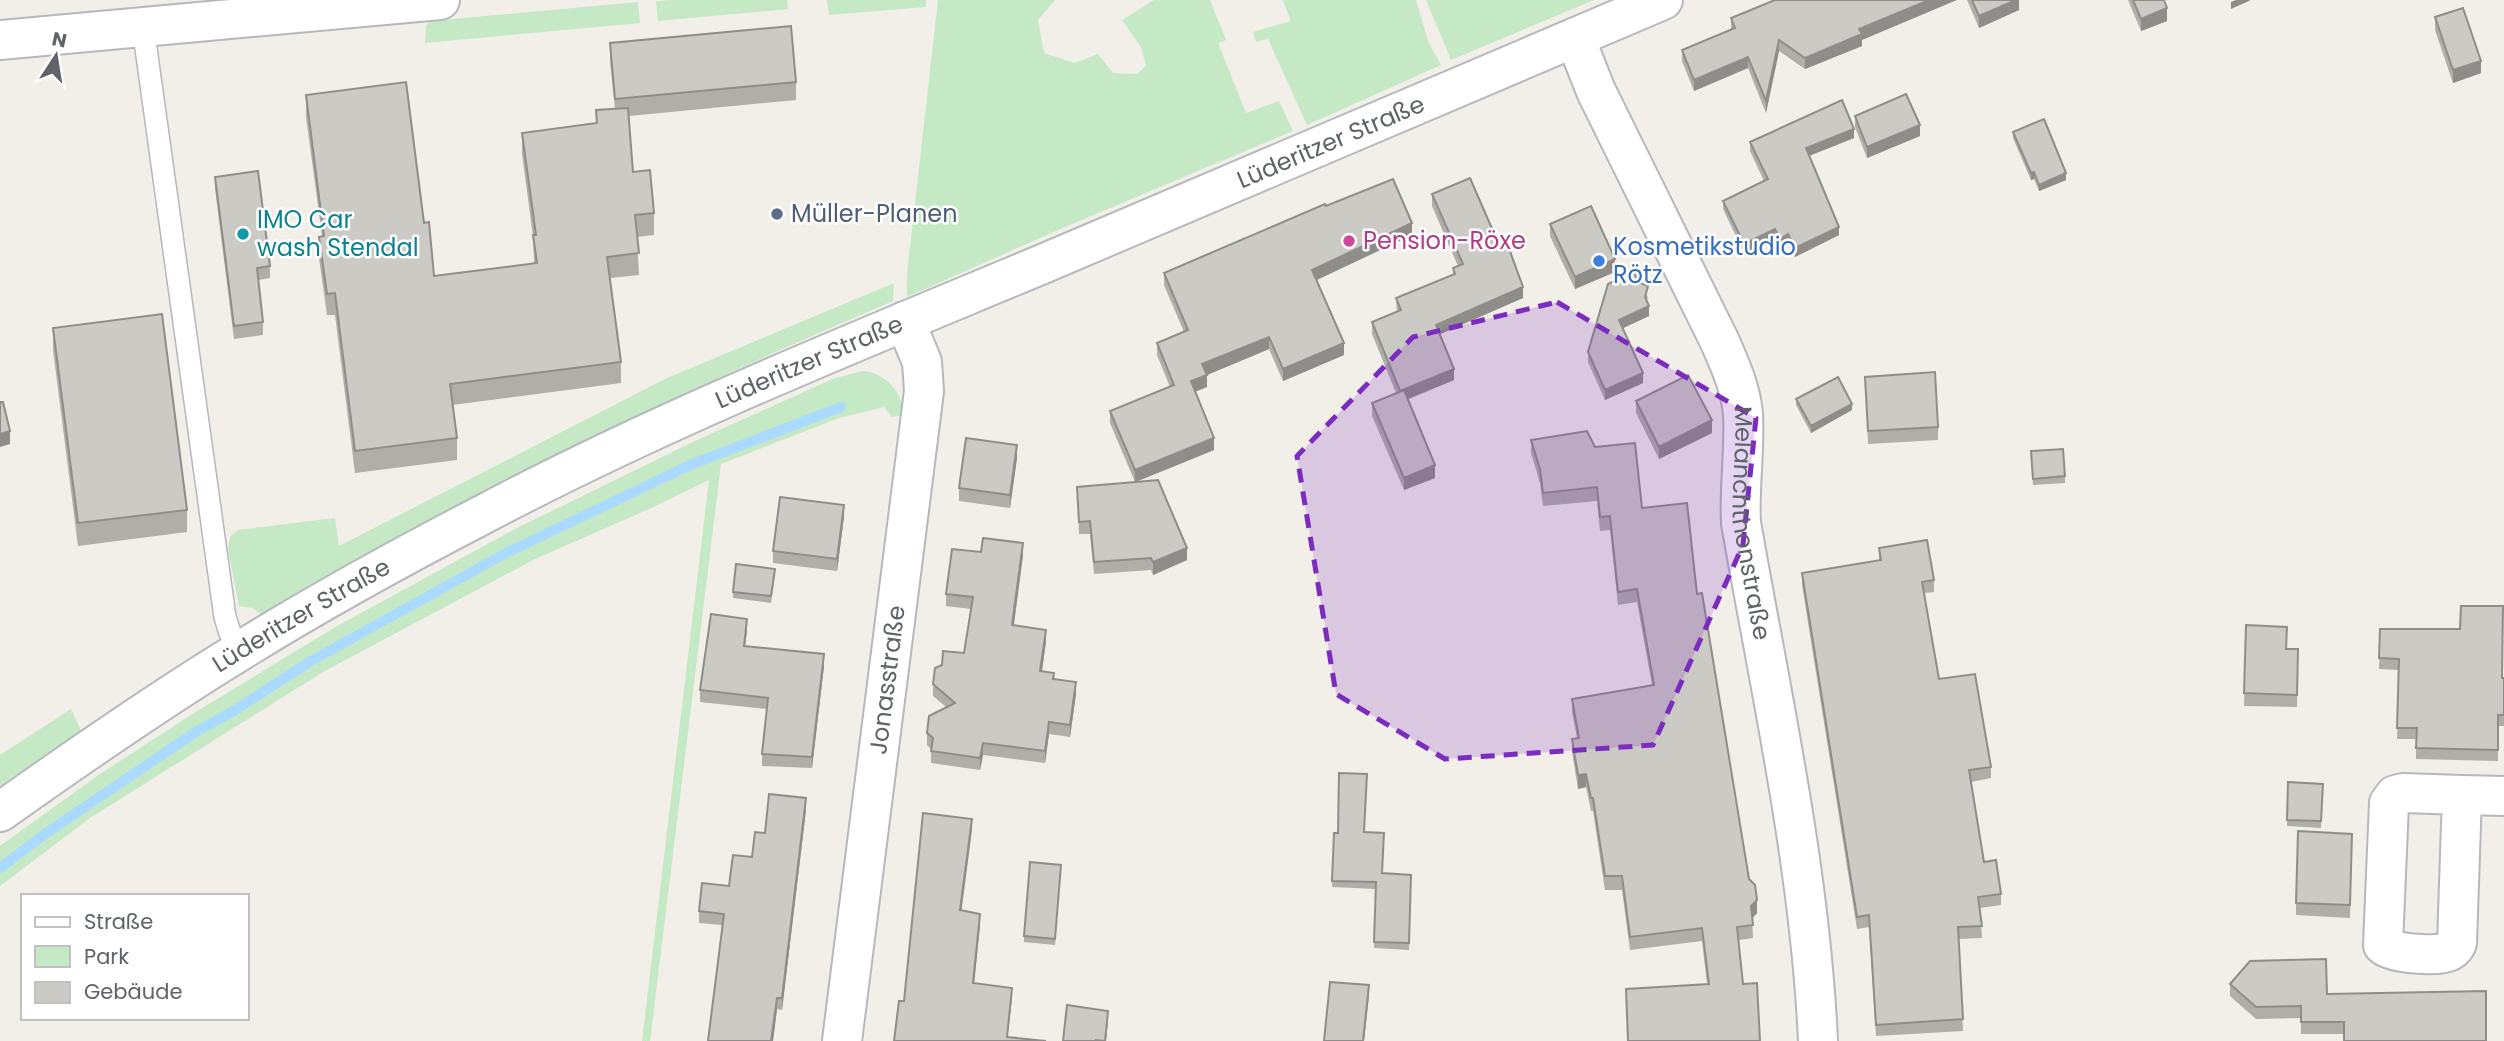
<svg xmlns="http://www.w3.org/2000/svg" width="2504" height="1041" font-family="Poppins,sans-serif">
  <rect width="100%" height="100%" fill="#f1efe8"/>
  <path fill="#c5e8c5" d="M673 0H787L788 9 658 21 656 1Z
    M827 0H926V7L829 15Z
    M938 0H1055L1038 20 1044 53 1074 63 1098 54 1113 73 1137 74 1146 66 1141 47 1122 20 1154 0H1210L1226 40 1218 43 1246 113 1279 101 1293 131 1058 230 907 297V274Z
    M1283 0H1416L1428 41 1441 65 1307 125 1268 39 1256 42 1253 32 1291 21Z
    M1426 0H1594L1451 60Z
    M638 2 640 23 425 43 426 26 430 21Z
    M894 283 893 301C677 393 463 493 262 615L252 608 239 606 228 550 230 537 238 530 335 518 339 546 667 378Z
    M863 371C886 373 902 392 905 415L892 417 884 407 839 418 721 464 650 1041H642L709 480 649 509 535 559 323 672 90 818 0 886V846L100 774 194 713 339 625 517 528 695 441 835 378Z
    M71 709 81 731 0 786V755Z"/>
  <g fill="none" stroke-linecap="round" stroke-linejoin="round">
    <path stroke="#aadaff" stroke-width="10" d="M0 868 45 834 197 731 232 712 311 661 506 553 690 465 841 407"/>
    <g stroke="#b5b8bc" stroke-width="24">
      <path id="service" d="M143 27 225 617 230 633 241 650"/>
    </g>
    <g stroke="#b5b8bc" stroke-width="42">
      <g id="minor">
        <path id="s1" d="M1575 38 1596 91 1720 342C1730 365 1741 389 1743 414 1745 451 1739 487 1741 523 1771 694 1810 867 1818 1041"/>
        <path d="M0 40 440 0"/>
        <path d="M2403 793 2462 795 2457 943C2455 947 2454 949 2450 951 2439 957 2391 954 2383 945L2389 803 2395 795Z"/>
        <path d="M2462 795 2504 796"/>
        <path id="s2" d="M842 1041 924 391 922 362 905 321"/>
      </g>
    </g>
    <g stroke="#b6babf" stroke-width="42">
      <g id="secondary">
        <path id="s3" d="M0 812C79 756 158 701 240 651 319 602 401 557 484 514 665 418 856 342 1045 263 1252 176 1458 88 1663 0"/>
      </g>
    </g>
    <use href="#service" stroke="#fff" stroke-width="21"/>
    <use href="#minor" stroke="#fff" stroke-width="38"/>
    <use href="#secondary" stroke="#fff" stroke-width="38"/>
  </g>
  <path fill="#afaea9" d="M1967 0H2019V10L1979 28Z
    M2128 0H2164L2167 21 2141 31Z
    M2435 17 2481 73 2453 83 2435 30Z
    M1731 18 1862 40V46L1805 69 1779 51 1766 113 1748 68 1694 91 1682 61V50L1731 29Z
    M610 43 796 82V100L629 116 633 172 654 213V235L637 237 639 275 610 278 621 362V383L452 405 457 438V460L355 473 335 315H327L319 258V237L322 236 306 117V95L424 223 434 276 534 263 533 236 522 154V133L596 123V110L615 109 610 61Z
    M1855 116 1920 136 1867 158 1855 127Z
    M2013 132 2066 180 2039 191 2034 179 2031 180 2013 138Z
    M1854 138 1809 156 1839 235 1795 257 1788 243 1780 248 1775 238 1744 253 1723 209V201L1764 181 1750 151V142Z
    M215 177 270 266V278L258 280 263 322V335L234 339 215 189Z
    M1432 194 1523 298 1440 334 1454 380 1407 400 1435 478 1404 490 1372 416V403L1396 393 1372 334V322L1397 312 1396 298 1453 275V268L1458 266 1432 206Z
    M1326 206 1412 235 1317 280 1344 355 1283 381 1269 349 1207 375V387L1195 392 1214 450 1136 482 1187 560 1153 575 1151 570 1094 574 1090 534H1079L1077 487 1135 482 1110 423V411L1170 387 1157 355V343L1184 332 1164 285V273Z
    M1550 224 1615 272 1575 289 1550 236Z
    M1638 282 1648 297 1647 300 1649 316 1623 328 1643 383 1605 400 1588 362V352Z
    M53 328 187 510V532L78 546 53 350Z
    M1865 377 1938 427V440L1868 444Z
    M1796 399 1852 410 1811 433 1796 405Z
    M1636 401 1712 433 1659 459 1636 413Z
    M1531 440 1595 447 1642 508 1697 594 1749 879 1757 913 1752 918 1753 938 1739 940 1743 984 1760 1041H1628L1626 989 1707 984 1702 941 1630 950 1622 890H1605L1593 811H1591L1586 787 1578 789 1572 752V739L1577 738 1572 712V699L1652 685 1637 602 1618 605 1610 530 1600 531 1597 501 1543 506 1540 483 1531 453Z
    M1017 458 1010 508 959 501V488Z
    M2031 458 2065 476V483L2033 485Z
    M844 517 837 571 773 563V551Z
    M1879 548 1934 580V592L1924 593 1939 679 1991 767V778L1971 782 1984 862 2001 894V905L1980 908 1982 938 1958 939 1963 1031 1876 1036 1869 927 1857 929 1802 585V573L1879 560Z
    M981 552 1023 555 1014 625 1046 642 1042 671 1076 694 1070 737 1049 734 1045 763 983 755 980 770 931 763V749L927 745V733L946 707 933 696V684L964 653 971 609 946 606V594Z
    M775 575 771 603 733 598V592Z
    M2246 625 2286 649H2298L2297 707 2244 706Z
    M2380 629 2504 678V726H2498V761L2416 759V739H2397L2399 670 2379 669Z
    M747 630 745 646 824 666 812 768 762 766V754L767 709 700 702V690Z
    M2288 782 2323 784 2321 828 2287 826Z
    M806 810 782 1010 777 1009 773 1041H708L722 925 699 923V911L729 886 752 857 765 833Z
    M1365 832 1383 873 1411 875 1409 950 1374 948 1376 889 1332 887 1334 833Z
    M2352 834 2350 918 2296 915V903Z
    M1061 865 1055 945 1024 942V936Z
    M2230 984 2327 994 2486 991 2344 1034H2301V1018L2256 1019 2230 996Z"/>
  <path fill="#8f8d8a" d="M1929 0H1957L1862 40V46L1805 69V58L1859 29Z
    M2016 0H2019V10L1979 28V16Z
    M2236 0H2251L2231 9V2Z
    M2167 8V21L2141 31V19Z
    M1779 40V51L1766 113V101Z
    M1748 57V68L1694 91V80Z
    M2481 61V73L2453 83V70Z
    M1920 125V136L1867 158V147Z
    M1854 129V138L1806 157V148Z
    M2034 172V179L2031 180V173Z
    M2066 173V180L2039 191V185Z
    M1412 223V235L1312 282V270Z
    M1839 227V235L1795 257V248Z
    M1775 229V238L1744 253V244Z
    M1788 234V243L1780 248V239Z
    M1615 259V272L1575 289V277Z
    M1523 287V298L1436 336V325Z
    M1649 306V316L1619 330V320Z
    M1269 337V349L1207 375V387L1191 393V381L1202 364Z
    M1344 343V355L1283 381V369Z
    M1454 369V380L1400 402V391Z
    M1643 373V383L1605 400V390Z
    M1852 404V410L1811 433V426Z
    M1712 420V433L1659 459V447Z
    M10 431V444L0 447V434Z
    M1214 438V450L1135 482V470Z
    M1017 445V458L1010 508V495Z
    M1435 465V478L1404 490V478Z
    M844 505V517L837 571V559Z
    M1023 543V555L1012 637V625Z
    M1187 548V560L1153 575V562Z
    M747 619V630L744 657V646Z
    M1046 630V642L1040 683V671Z
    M824 654V666L812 768V757Z
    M1076 682V694L1070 737V725Z
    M1049 722V734L1045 763V751Z
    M983 743V755L980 770V758Z
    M1586 774V787L1578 789V775Z
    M806 798V810L782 1010V998Z
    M972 819V830L960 922V910Z
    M1757 900V913L1751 920V906Z
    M980 914V926L973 995V983Z
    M1369 985V996L1364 1041H1363Z
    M1012 988V999L1007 1041Z
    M777 998V1009L773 1041H771Z
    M1108 1011V1022L1106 1041H1105Z"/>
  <path fill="#cccac5" stroke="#8f8d8a" stroke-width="2" d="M1775 0H1929L1859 29 1862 34 1805 58 1779 40 1766 101 1748 57 1694 80 1682 50 1735 28 1731 18Z
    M1972 0H2016L1979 16Z
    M2133 0H2164L2167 8 2141 19Z
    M2463 8 2481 61 2453 70 2435 17Z
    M791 26 796 82 615 99 610 43Z
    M406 82 424 223 429 222 434 276 537 263 533 235H536L522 133 597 123 596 110 628 108 633 172 650 170 654 213 635 215 639 253 607 257 621 362 450 384 457 438 355 451 335 293 327 294 319 237 324 236 306 95Z
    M1906 94 1920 125 1867 147 1855 116Z
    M1842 100 1854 129 1806 148 1839 227 1795 248 1788 234 1780 239 1775 229 1744 244 1723 201 1768 179 1750 142Z
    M2044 119 2066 173 2039 185 2034 172 2031 173 2013 132Z
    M258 171 270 266 257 268 263 322 234 326 215 177Z
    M1470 178 1500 247 1507 243 1523 287 1436 325 1454 369 1400 391 1372 322 1401 310 1396 298 1455 274 1453 268 1463 264 1432 194Z
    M1393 179 1412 223 1312 270 1344 343 1283 369 1269 337 1202 364 1207 375 1191 381 1214 438 1135 470 1110 411 1174 385 1157 343 1188 330 1164 273 1325 204 1326 206Z
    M1591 206 1615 259 1575 277 1550 224Z
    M1634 272 1638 282 1648 286 1645 297 1649 306 1619 320 1643 373 1605 390 1588 352 1608 284Z
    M162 314 187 510 78 523 53 328Z
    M1935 372 1938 427 1868 431 1865 377Z
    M1688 375 1712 420 1659 447 1636 401Z
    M1838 377 1852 404 1811 426 1796 399Z
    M1404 390 1435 465 1404 478 1372 403Z
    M0 402H3L10 431 0 434Z
    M1587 431 1595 447 1635 443 1642 508 1687 503 1697 594 1702 593 1749 879 1755 885 1757 900 1751 906 1753 925 1737 927 1743 984 1757 983 1760 1041H1628L1626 989 1709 984 1702 928 1630 937 1622 876H1605L1593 798H1591L1586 774 1578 775 1572 739 1579 738 1572 699 1654 685 1637 589 1618 592 1610 516 1600 517 1597 487 1543 493 1540 469 1531 440Z
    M966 438 1017 445 1010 495 959 488Z
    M2063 449 2065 476 2033 479 2031 451Z
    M1158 480 1187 548 1153 562 1151 558 1094 562 1090 521 1079 522 1077 487Z
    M780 497 844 505 837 559 773 551Z
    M983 538 1023 543 1012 625 1046 630 1040 671 1054 673 1053 679 1076 682 1070 725 1049 722 1045 751 983 743 980 758 931 751 933 738 927 733 929 716 955 703 933 684 935 668 942 665 943 651 964 653 973 597 946 594 952 549 981 552Z
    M1927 540 1934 580 1922 582 1939 679 1975 674 1991 767 1969 770 1984 862 1996 860 2001 894 1978 897 1982 926 1958 927 1963 1019 1876 1025 1869 915 1857 917 1802 573 1881 560 1879 548Z
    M736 564 775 569 771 596 733 592Z
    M2461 606H2503L2502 678H2504V715H2498V750L2416 748 2417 728H2397L2399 659 2379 658 2380 629H2460Z
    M711 614 747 619 744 646 824 654 812 757 762 754 768 698 700 690Z
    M2246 625 2287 627 2286 649H2298L2297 695 2244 693Z
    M1339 773 1367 774 1364 832 1384 833 1382 873 1411 875 1409 943 1374 942 1376 882 1332 881 1334 833H1338Z
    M2288 782 2323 784 2321 821 2287 820Z
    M769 794 806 798 782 998H777L771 1041H708L724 914 699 911 702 883 729 886 733 855 752 857 755 832 765 833Z
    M923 813 972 819 960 910 980 914 973 983 1012 988 1007 1037 1046 1041H894L899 1001H904Z
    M2298 831 2352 834 2350 905 2296 903Z
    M1030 862 1061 865 1055 939 1024 936Z
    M2326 959 2327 994 2486 991V1041H2344V1022H2301V1006L2256 1007 2230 984 2250 961Z
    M1330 982 1369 985 1363 1041H1324Z
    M1067 1005 1108 1011 1105 1041 1096 1040V1041H1063Z"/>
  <path fill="#7b2cbf" fill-opacity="0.2" stroke="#7b2cbf" stroke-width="5" stroke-dasharray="14 9" stroke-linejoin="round" d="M1557 302 1756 418 1743 545 1653 745 1445 759 1336 694 1297 456 1413 337Z"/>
  <circle fill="#5c6f8a" stroke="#fff" stroke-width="2.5" cx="777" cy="214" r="7"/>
  <circle fill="#0f9aa8" stroke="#fff" stroke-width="2.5" cx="243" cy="234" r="7"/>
  <circle fill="#d1479c" stroke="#fff" stroke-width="2.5" cx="1349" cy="241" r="7"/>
  <circle fill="#3f7fe0" stroke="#fff" stroke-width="2.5" cx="1599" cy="261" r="7"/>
  <g text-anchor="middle" stroke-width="5" stroke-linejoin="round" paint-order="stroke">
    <g font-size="24" fill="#5f6368" stroke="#fff">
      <text dy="8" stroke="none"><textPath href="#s3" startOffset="1494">Lüderitzer Straße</textPath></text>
      <text dy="8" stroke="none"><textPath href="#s3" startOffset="928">Lüderitzer Straße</textPath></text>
      <text dy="8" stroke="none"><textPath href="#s1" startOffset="523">Melanchthonstraße</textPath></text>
      <text dy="8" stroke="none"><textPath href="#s3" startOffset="360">Lüderitzer Straße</textPath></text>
      <text dy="8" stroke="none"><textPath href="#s2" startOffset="364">Jonasstraße</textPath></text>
    </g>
    <g font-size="24" fill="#4e5e75" stroke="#fff" text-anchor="start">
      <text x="791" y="222">Müller-Planen</text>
    </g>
    <g font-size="24" fill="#0d838f" stroke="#fff" text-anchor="start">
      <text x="257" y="228">IMO Car<tspan x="257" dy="28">wash Stendal</tspan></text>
    </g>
    <g font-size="24" fill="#b23c85" stroke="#fff" text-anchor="start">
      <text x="1363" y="249">Pension-Röxe</text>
    </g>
    <g font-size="24" fill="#366cbe" stroke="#fff" text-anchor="start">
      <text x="1613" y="255">Kosmetikstudio<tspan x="1613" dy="28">Rötz</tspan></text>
    </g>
  </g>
  <rect x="21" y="894" width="228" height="126" fill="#ffffff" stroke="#bfc1c3" stroke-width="2"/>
  <rect x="35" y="917" width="35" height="10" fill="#ffffff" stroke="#bfc1c3" stroke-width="2"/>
  <text x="84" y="929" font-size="21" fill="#5f6368">Straße</text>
  <rect x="35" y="946" width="35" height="21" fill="#c5e8c5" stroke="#bfc1c3" stroke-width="2"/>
  <text x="84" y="964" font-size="21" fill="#5f6368">Park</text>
  <rect x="35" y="982" width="35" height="21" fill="#cccac5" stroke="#bfc1c3" stroke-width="2"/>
  <text x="84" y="999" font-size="21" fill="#5f6368">Gebäude</text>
  <g transform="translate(56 56) rotate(12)" stroke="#ffffff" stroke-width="5" paint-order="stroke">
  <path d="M0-5L12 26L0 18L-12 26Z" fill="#5f6368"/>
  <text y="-10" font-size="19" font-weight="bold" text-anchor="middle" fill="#5f6368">N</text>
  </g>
</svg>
